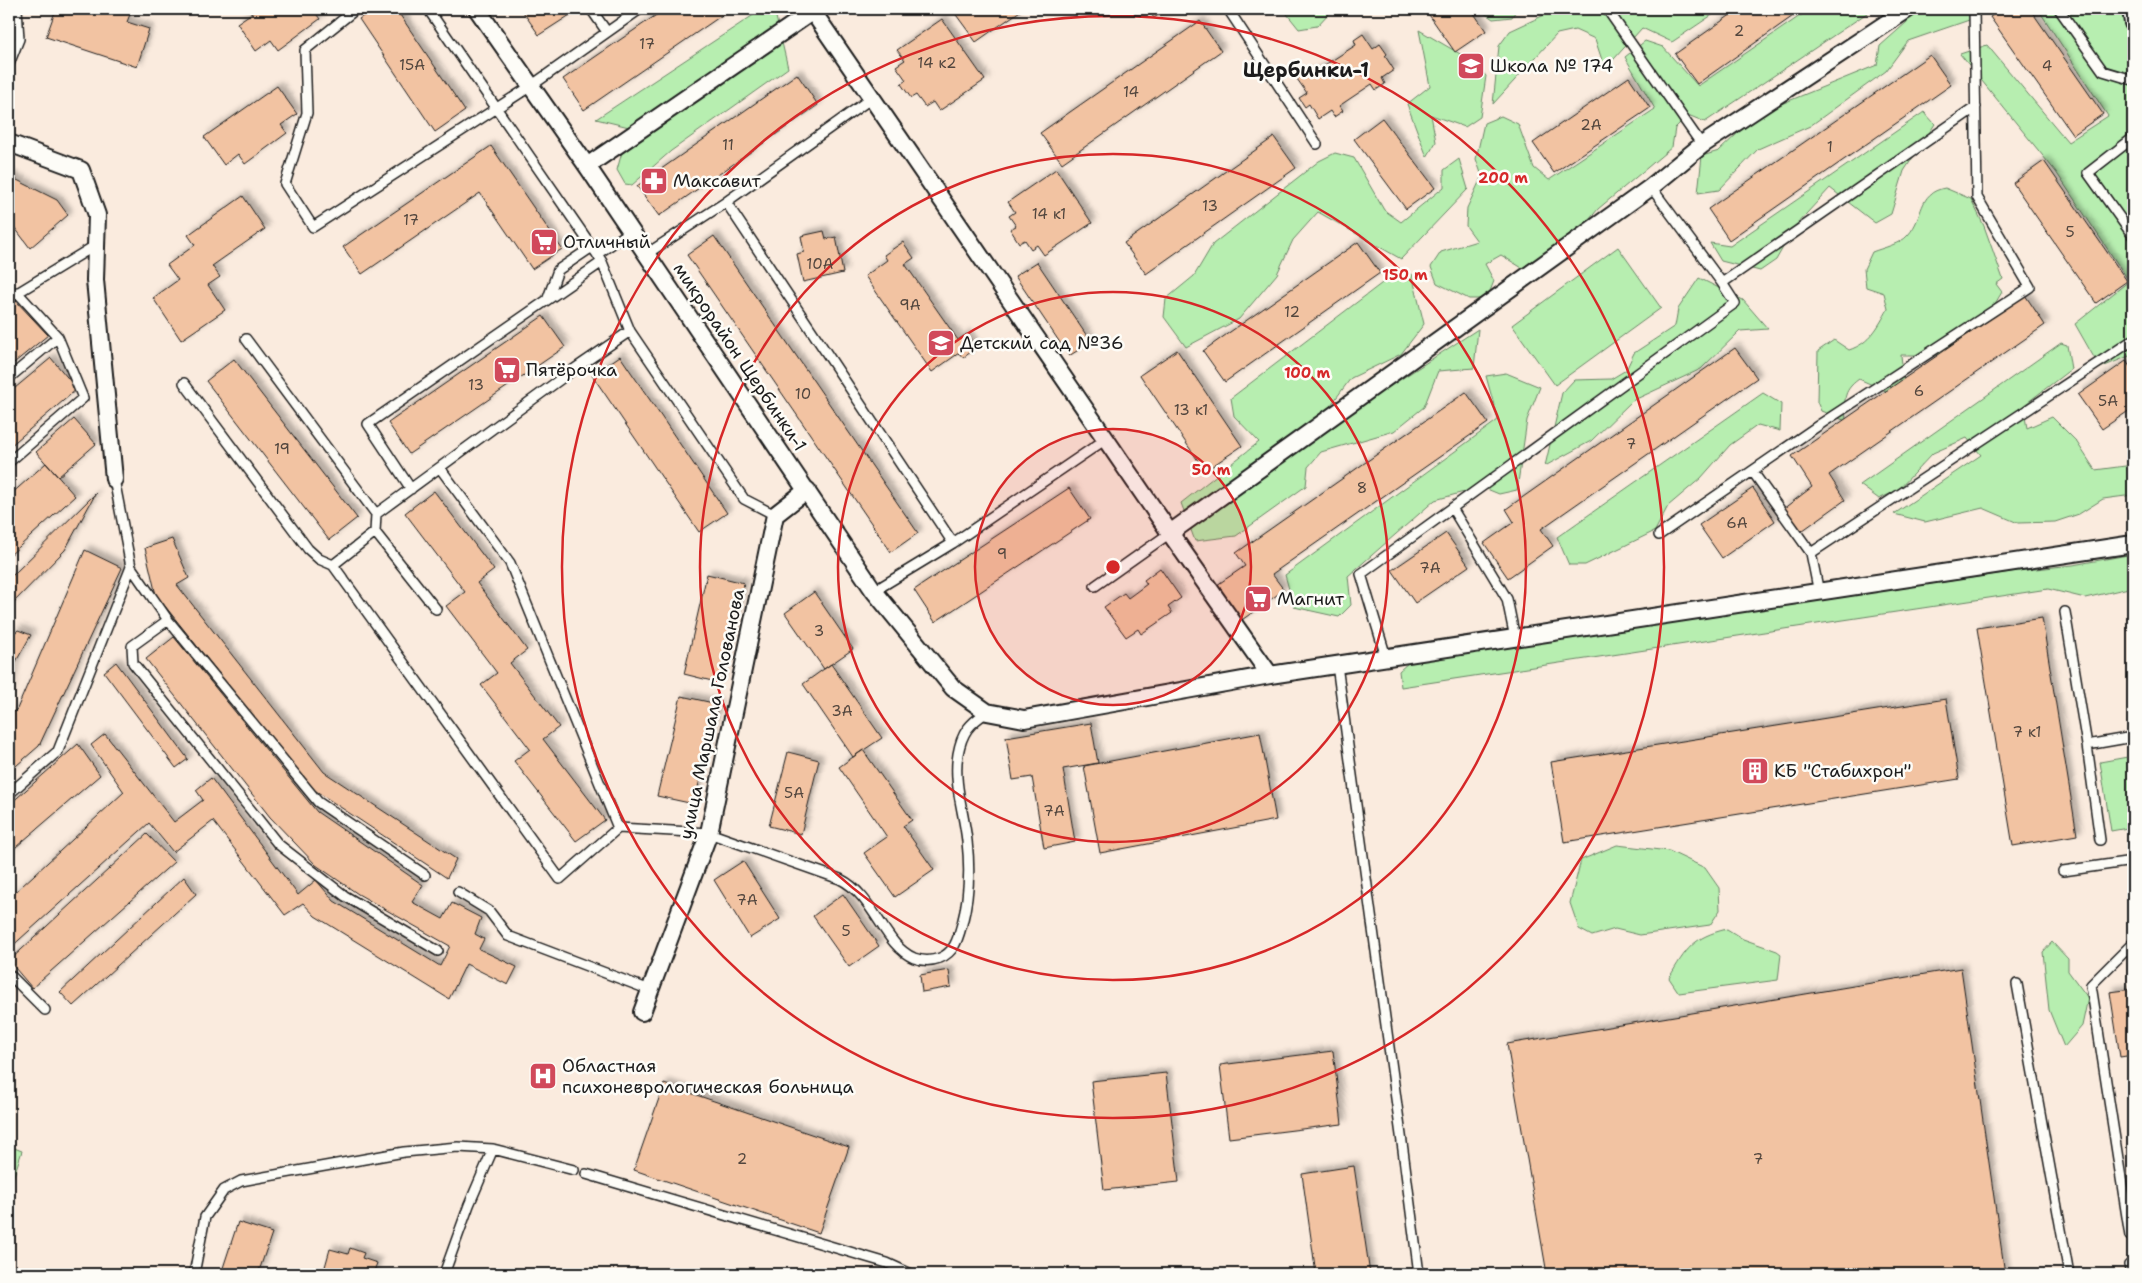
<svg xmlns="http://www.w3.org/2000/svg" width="2142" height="1283" font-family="'Shantell Sans',sans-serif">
  <defs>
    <filter id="shadow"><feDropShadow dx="4.5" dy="-4.5" stdDeviation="2.5" flood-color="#0004"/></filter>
  </defs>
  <rect width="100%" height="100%" fill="#faebde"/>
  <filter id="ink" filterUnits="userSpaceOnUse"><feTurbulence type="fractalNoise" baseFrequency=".02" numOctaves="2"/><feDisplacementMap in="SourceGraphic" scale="10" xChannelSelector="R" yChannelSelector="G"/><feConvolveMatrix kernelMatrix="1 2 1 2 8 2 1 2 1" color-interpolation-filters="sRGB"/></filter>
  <g filter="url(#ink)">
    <path fill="#b7eeb0" stroke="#6a8566" d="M758 9H789V11L776 17 788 68 671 151 632 185 625 184 617 170 629 127 596 119 758 12Z
      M1283 9H1337L1329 13 1317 26 1299 29Z
      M1478 9H1517L1512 17 1493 19Z
      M1557 9H1721L1672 42 1642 28 1605 69 1595 39 1575 30 1557 34 1493 104 1499 46 1510 31Z
      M1810 9H1873L1705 122 1688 115 1675 128 1672 147 1598 209 1550 268 1532 274 1501 255 1485 264 1494 281 1487 299H1469L1437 283 1431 267 1441 252 1477 241 1466 226 1467 208 1482 176 1476 159 1484 123 1501 116 1518 124 1534 168 1549 180 1655 109 1625 57 1645 41 1663 47 1698 86Z
      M1902 9H1982L1978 17 1908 41 1886 71 1810 126 1758 149 1719 190 1698 193 1702 156 1719 151 1759 113 1877 65 1880 46 1907 22Z
      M2038 9H2133V360L2129 356 2100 368 2075 324 2129 281 2056 172 1960 54 1987 45 2068 142 2108 116Z
      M1419 30 1474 62 1486 76 1480 117 1465 127 1431 115 1436 142 1427 157 1407 104 1430 86Z
      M1924 112 1935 124 1904 171 1891 214 1875 223 1830 188 1795 226 1776 260 1760 271 1721 261 1710 243 1730 246Z
      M1335 153 1354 158 1384 210 1401 222 1444 187V170L1459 159 1468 189 1401 259 1318 212 1293 240 1277 274 1239 319 1186 347 1164 317 1166 299 1194 276 1213 244 1319 161Z
      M1945 188 1971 199 1984 226 2003 279 1996 284 2002 292 1984 322 1948 355H1901L1904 383 1886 391 1859 379C1841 392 1845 401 1846 421L1821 411 1817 402 1818 351 1834 340 1849 350C1870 343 1878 327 1888 309L1884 293 1866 287 1864 269 1872 252C1882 248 1901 244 1908 235 1925 216 1917 193 1945 188Z
      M1618 247 1661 308 1555 385 1512 325Z
      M1394 274H1412L1424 324 1401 354 1351 378 1328 409 1335 422 1478 329 1474 368 1438 371 1424 407 1394 431 1321 452 1308 467 1306 486 1236 536 1195 541 1181 503 1259 442 1234 416 1231 398Z
      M1699 278 1743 300 1768 329 1740 331 1701 369 1632 401 1591 441 1545 466 1562 393 1574 380 1611 379 1626 370 1634 353 1675 326 1678 309Z
      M2061 343 2067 345 2071 369 2023 406 2027 428 2052 417 2076 441 2095 470 2133 465V495L2103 499 2079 514 2055 522 2018 523 1983 508 1925 522 1894 514 1981 455 1967 438 1933 453 1898 490 1879 499 1860 485Z
      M1506 373 1540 387 1527 420 1517 490 1499 494 1482 487 1435 500 1348 576 1351 605 1339 617 1294 607 1285 575 1498 420 1486 376Z
      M1763 393 1781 404 1780 431 1758 425 1730 445 1701 478 1668 506 1655 531 1585 565H1569L1557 537Z
      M2133 554V587L2085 598 2048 589 1401 687 1399 671 1409 662 2017 571 2073 565Z
      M2133 756V827L2111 831 2100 762Z
      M1617 845 1669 851 1705 868 1719 888 1720 910 1710 925 1640 935 1615 929 1592 936 1579 929 1570 903 1581 860Z
      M1727 929 1743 939 1777 951 1781 954 1778 980 1679 993 1669 978C1686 949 1693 937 1727 929Z
      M2052 942 2068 959V971L2088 998 2082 1026 2064 1047 2049 1010 2043 952Z
      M9 1146 22 1151 9 1191Z"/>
    <path fill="#f2c3a2" stroke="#1c1c1c" filter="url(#shadow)" d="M56 9H132L127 22 149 29 137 67 46 37Z
      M258 9H317L314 11 320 19 278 50 271 40 256 51 237 23Z
      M373 9H396L465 111 435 132 359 19Z
      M521 9H566L570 15 539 35Z
      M665 9H731L584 110 563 79Z
      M958 9H1023L976 42 954 12Z
      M1147 9H1167L1154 18Z
      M1425 9H1471L1486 31 1455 52Z
      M1739 9H1803L1697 84 1675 54Z
      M2002 9H2030L2103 114 2073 135 1990 17Z
      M942 19 985 80 939 111 933 102 925 107 916 95 911 98 901 84 906 80 896 66 905 60 897 50Z
      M1200 21 1221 51 1062 163 1040 133Z
      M1363 34 1373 49 1380 44 1387 54 1385 56 1394 70 1382 78 1385 84 1376 90 1372 84 1339 106 1343 111 1334 117 1330 111 1318 119 1309 104 1305 107 1299 98 1307 93 1297 79 1306 73 1308 76 1356 45 1354 40Z
      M1930 55 1951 85 1729 240 1708 209Z
      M797 74 818 105 659 216 637 186Z
      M1629 77 1650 108 1554 173 1533 143Z
      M277 86 297 114 281 125 287 133 245 164 238 154 224 165 204 137Z
      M1382 118 1435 188 1406 209 1354 139Z
      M1274 137 1296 168 1146 274 1124 243Z
      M491 146 562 249 532 269 480 193 362 274 343 247Z
      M2044 161 2127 281 2096 303 2013 183Z
      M1056 169 1092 223 1044 255 1037 245 1031 249 1025 240 1019 243 1010 229 1016 226 1009 216 1015 212 1008 202Z
      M9 176 57 200 68 215 30 248 9 220Z
      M243 196 265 229 212 266 220 277 208 285 225 310 181 340 153 298 178 280 167 265 195 245 188 235Z
      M824 231 826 239 836 237 843 273 803 282 797 254 804 252 801 236Z
      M714 236 918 533 891 552 687 255Z
      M903 242 914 258 905 264 958 340 967 334 976 348 963 358 959 353 932 372 865 276 887 260 884 255Z
      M1358 242 1380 273 1225 382 1203 351Z
      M1037 262 1091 342 1069 356 1015 276Z
      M2025 295 2045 325 1829 475 1845 500 1799 533 1783 509 1812 487 1792 456Z
      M16 301 48 335 9 367V307Z
      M543 316 565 347 409 454 388 423Z
      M1735 348 1757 378 1541 529 1553 546 1508 578 1484 543 1514 522 1506 509Z
      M1177 350 1242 446 1205 471 1140 375Z
      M620 356 727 513 699 532 592 375Z
      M51 358 77 389 9 447V393Z
      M234 359 357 518 329 540 206 381Z
      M2126 361 2133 371V408L2102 429 2078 395Z
      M1466 392 1488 423 1272 574 1284 590 1239 622 1214 587 1245 566 1236 553Z
      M74 419 96 444 58 477 36 452Z
      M46 463 75 496 9 556V496Z
      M1069 488 1090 519 935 622 914 590Z
      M1753 488 1775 521 1722 558 1699 525Z
      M434 491 494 570 477 583 527 650 510 663 559 727 543 739 605 820 576 841 514 761 530 749 481 685 497 673 446 606 465 592 405 513Z
      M96 493 65 550 9 607V579Z
      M1446 533 1469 566 1415 603 1392 570Z
      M172 539 189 578 177 585 324 772 456 859 447 878 310 787 156 595 145 548Z
      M85 550 122 568 39 746 9 772V716L17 709Z
      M1160 568 1181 598 1168 607 1172 613 1141 634 1138 629 1126 637 1104 607 1124 593 1128 598 1147 584 1144 580Z
      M707 574 744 583 720 683 684 674Z
      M814 592 853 649 824 669 785 613Z
      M2042 618 2077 835 2013 846 1977 628Z
      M18 630 31 635 14 665 9 698V638Z
      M174 637 317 812 423 885 412 902 443 919 452 903 481 918 475 934 484 939 479 949 517 967 508 985 466 964 449 999 315 916 303 903 285 915 213 821 173 852 149 823 9 949V898L124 792 91 745 105 734 174 822 203 800 196 790 211 778 298 895 316 880 334 901 440 966 450 946 358 894 316 865 270 817 146 659Z
      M116 662 188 759 176 768 104 672Z
      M831 664 882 738 853 757 803 684Z
      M681 696 718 704 694 804 657 796Z
      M1946 699 1959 779 1564 842 1551 762Z
      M1091 723 1098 763 1063 769 1075 842 1044 848 1032 777 1013 780 1006 737Z
      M1260 733 1276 820 1100 853 1084 766Z
      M78 744 100 775 9 853V805Z
      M863 750 912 820 903 826 934 870 895 897 864 853 887 837 839 767Z
      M788 752 819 760 801 834 769 826Z
      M147 834 174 862 32 988 9 961Z
      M743 861 780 919 750 938 714 880Z
      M184 877 196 894 73 1006 60 992Z
      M843 894 879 946 849 967 813 916Z
      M1961 968 2005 1274H1547L1507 1044Z
      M949 970 951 987 922 992 920 975Z
      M2133 989V1055L2120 1057 2110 992Z
      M1333 1051 1342 1124 1229 1138 1220 1065Z
      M1166 1073 1179 1182 1104 1190 1091 1081Z
      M664 1084 849 1147 819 1233 634 1170Z
      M1354 1166 1370 1274H1316L1302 1174Z
      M238 1222 272 1233 258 1274H221Z
      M350 1248 364 1253 362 1258 377 1263 373 1274H323L330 1249 348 1254Z"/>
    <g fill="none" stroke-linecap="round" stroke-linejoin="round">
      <g stroke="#1c1c1c" stroke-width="12">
        <path id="lane" d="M356 9 305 50 307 113 285 184 313 227 531 86 640 9
          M428 9 597 254 630 232
          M591 9 607 32
          M1228 9 1317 144
          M1607 9 1702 145
          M2059 9 2103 71 2133 80
          M9 64 19 39 17 9
          M2133 138 2088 173 2133 236
          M1651 187 1722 283
          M726 202 953 543
          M645 255 726 202 873 97
          M602 262 630 331 744 499 775 515
          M9 298 96 245
          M548 298 558 270 592 247
          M246 339 376 514
          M9 378 58 337 17 292
          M184 383 308 549 319 559 333 565 375 532 376 514 573 370 630 331
          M9 462 83 398 58 337
          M440 468 510 563 618 828 709 833 840 879C875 896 883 945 914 958 922 961 932 961 940 958 955 952 958 938 962 924 969 898 970 868 967 841 964 812 953 783 958 754 962 732 969 724 987 712
          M1753 472 1811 553
          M411 489 368 424 602 262 597 254
          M1452 508 1507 599 1515 638
          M375 532 436 609
          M1659 535 1822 423 2030 287 1977 197 1974 9
          M333 565 560 879 618 828
          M131 567 168 620 132 646 133 663 278 844 345 896 438 951
          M1095 586 1170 533
          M874 591 953 543 1106 439
          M1819 593 1811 553 2133 340
          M2065 612 2087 745
          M168 620 318 802 425 875
          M1386 657 1361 574 1735 303 1722 283 1976 107
          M1337 665 1403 1150 1419 1274
          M9 794 58 751 131 567 114 479
          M2100 840 2087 745 2133 737
          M2063 871 2133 861
          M458 892 489 911 508 936 650 990
          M9 974 45 1010
          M2017 984 2069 1274
          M586 1174 887 1263 911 1274
          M2130 1236 2091 985 2133 943
          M2129 1265 2131 1274
          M194 1274 205 1217 224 1190 241 1181 404 1152 458 1147 493 1149 574 1170
          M444 1274 469 1205 493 1149"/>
      </g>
      <g stroke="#1c1c1c" stroke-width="20">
        <path id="street" d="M477 9 587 166 874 591 953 688 987 712 1024 719 1270 675 2133 544
          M811 9 1170 533 1270 675
          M2131 9 2133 23
          M9 143 81 170 97 215 95 280 114 479
          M587 166 816 9
          M1170 533 1651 187 1702 145 1908 9
          M642 1012 709 833 775 515 807 490"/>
      </g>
      <use href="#lane" stroke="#fdfcf7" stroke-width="9"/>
      <use href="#street" stroke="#fdfcf7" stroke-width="16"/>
    </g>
  </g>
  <circle cx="1113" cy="567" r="138" fill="#d62828" fill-opacity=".12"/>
  <g fill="none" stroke="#d62828" stroke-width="2.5">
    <circle cx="1113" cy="567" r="138"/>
    <circle cx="1113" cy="567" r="275"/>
    <circle cx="1113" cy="567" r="413"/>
    <circle cx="1113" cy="567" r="551"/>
  </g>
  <defs>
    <g id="school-square" transform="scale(1.4375)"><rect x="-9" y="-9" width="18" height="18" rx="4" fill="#d1495b" stroke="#fdfcf7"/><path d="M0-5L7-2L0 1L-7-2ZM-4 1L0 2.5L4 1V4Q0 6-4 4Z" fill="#fff"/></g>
    <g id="pharmacy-square" transform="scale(1.4375)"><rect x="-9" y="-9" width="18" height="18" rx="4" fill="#d1495b" stroke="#fdfcf7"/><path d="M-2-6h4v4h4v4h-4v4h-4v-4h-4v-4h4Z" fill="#fff"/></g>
    <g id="supermarket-square" transform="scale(1.4375)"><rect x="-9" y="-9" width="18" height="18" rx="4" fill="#d1495b" stroke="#fdfcf7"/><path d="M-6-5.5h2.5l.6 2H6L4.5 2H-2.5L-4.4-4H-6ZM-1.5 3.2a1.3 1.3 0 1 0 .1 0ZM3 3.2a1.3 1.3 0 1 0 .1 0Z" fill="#fff"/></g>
    <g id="building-square" transform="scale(1.4375)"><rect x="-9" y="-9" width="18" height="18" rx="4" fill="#d1495b" stroke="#fdfcf7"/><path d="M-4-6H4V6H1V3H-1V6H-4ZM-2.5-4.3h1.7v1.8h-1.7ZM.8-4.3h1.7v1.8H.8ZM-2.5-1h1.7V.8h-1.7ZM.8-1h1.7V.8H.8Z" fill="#fff"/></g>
    <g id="hospital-square" transform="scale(1.4375)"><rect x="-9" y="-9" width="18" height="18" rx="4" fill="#d1495b" stroke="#fdfcf7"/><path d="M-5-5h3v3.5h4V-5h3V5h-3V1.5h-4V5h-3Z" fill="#fff"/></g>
  </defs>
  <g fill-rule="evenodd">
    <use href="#school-square" x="1471" y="66"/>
    <use href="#pharmacy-square" x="654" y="181"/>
    <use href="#supermarket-square" x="544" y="242"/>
    <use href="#school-square" x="941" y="343"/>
    <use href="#supermarket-square" x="507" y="370"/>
    <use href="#supermarket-square" x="1258" y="599"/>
    <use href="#building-square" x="1755" y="771"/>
    <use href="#hospital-square" x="543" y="1076"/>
  </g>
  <g text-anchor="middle" stroke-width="5" stroke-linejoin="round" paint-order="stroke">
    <g font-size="15" fill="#52463e">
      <text x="1739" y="36">2</text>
      <text x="647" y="49">17</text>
      <text x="937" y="68">14 к2</text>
      <text x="412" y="70">15А</text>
      <text x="2047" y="71">4</text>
      <text x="1131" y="97">14</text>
      <text x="1591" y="130">2А</text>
      <text x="728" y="150">11</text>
      <text x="1830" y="152">1</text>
      <text x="1210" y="211">13</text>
      <text x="1049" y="219">14 к1</text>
      <text x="411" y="225">17</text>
      <text x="2070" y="237">5</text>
      <text x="820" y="269">10А</text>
      <text x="910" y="310">9А</text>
      <text x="1292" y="317">12</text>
      <text x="476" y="390">13</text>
      <text x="1919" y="396">6</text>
      <text x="803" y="399">10</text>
      <text x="2108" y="406">5А</text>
      <text x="1191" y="415">13 к1</text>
      <text x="1631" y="449">7</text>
      <text x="282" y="454">19</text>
      <text x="1362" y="493">8</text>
      <text x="1737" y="528">6А</text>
      <text x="1002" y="559">9</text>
      <text x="1430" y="573">7А</text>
      <text x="819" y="636">3</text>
      <text x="842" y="716">3А</text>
      <text x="2027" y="737">7 к1</text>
      <text x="794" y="798">5А</text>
      <text x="1054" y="816">7А</text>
      <text x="747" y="905">7А</text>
      <text x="846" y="936">5</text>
      <text x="742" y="1164">2</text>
      <text x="1758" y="1164">7</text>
    </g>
    <g font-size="18" fill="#1c1c1c" stroke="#fdfcf7" text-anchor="start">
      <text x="1490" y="72">Школа № 174</text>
      <text x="673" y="187">Максавит</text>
      <text x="563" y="248">Отличный</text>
      <text x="960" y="349">Детский сад №36</text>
      <text x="526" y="376">Пятёрочка</text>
      <text x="1277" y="605">Магнит</text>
      <text x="1774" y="777">КБ "Стабихрон"</text>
      <text x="562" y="1072">Областная<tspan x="562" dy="21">психоневрологическая больница</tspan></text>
    </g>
    <g font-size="18" fill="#1c1c1c" stroke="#fdfcf7">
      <text transform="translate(740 357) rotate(56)" y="6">микрорайон Щербинки-1</text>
      <text transform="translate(712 714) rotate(-78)" y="6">улица Маршала Голованова</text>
    </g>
    <g font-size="20" font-weight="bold" fill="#1c1c1c" stroke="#fdfcf7">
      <text x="1306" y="77">Щербинки-1</text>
    </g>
  </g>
  <circle cx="1113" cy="567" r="8" fill="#d62828" stroke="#fdfcf7" stroke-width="2.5"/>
  <g font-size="15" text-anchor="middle" font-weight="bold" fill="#d62828" stroke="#fdfcf7" stroke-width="5" stroke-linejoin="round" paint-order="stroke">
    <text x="1503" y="183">200 m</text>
    <text x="1405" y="280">150 m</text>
    <text x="1307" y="378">100 m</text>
    <text x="1211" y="475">50 m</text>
  </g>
  <rect width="2142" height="1283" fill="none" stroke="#fdfcf7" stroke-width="30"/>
  <rect x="15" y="15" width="2112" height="1253" fill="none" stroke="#1c1c1c" stroke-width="2" filter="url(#ink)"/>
</svg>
